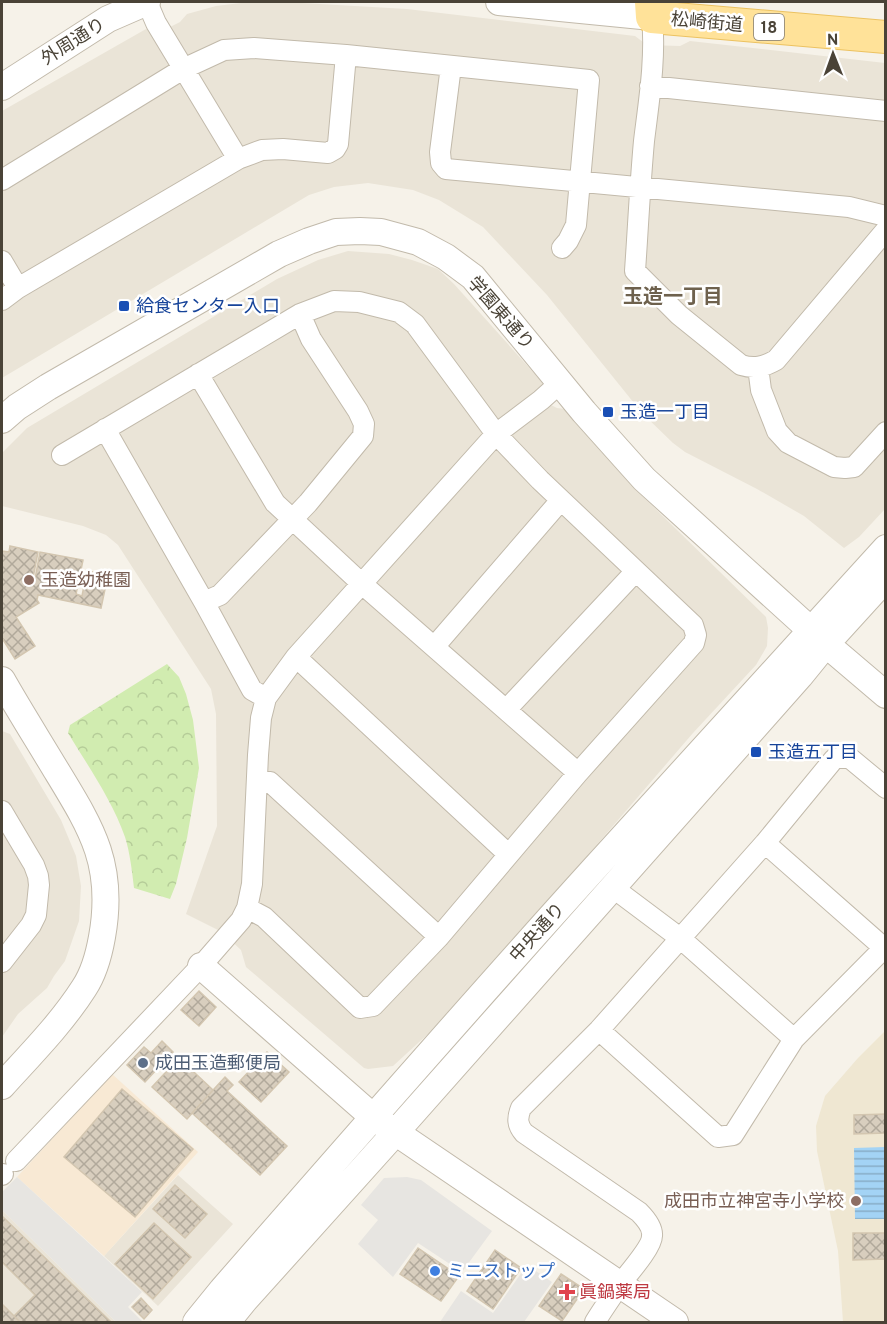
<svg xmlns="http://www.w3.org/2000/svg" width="887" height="1324" font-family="Overpass,'Noto Sans JP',sans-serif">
  <defs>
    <pattern id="park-crowns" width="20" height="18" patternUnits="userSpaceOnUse" patternTransform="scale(1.5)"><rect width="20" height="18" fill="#d1ecb0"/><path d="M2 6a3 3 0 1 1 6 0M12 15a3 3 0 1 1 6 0" fill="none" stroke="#b5cc98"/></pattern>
    <pattern id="water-rules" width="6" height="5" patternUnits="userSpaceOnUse" patternTransform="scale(1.5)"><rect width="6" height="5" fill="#a3d3f5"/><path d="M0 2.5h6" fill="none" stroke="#87adc7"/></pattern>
    <pattern id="building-cross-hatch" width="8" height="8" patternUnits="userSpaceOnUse" patternTransform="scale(1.5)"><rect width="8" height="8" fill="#d8cebe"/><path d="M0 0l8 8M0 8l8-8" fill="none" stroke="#b1a99b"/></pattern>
  </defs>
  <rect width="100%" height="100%" fill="#f6f2e9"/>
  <path fill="#eae4d7" d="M264 2H285L407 9 635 36 647 45 680 46 690 41 885 63V509L859 537 844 548 804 516 757 489 685 452 673 443 642 413 547 295 483 227 439 200 413 190 368 183 334 187 309 195 2 378V111L146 29 160 32 180 22 187 14 216 6 241 3Z
    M348 251 389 254 412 260 438 269 454 284 542 382 545 393 541 400 557 408 565 409 630 484 766 617 768 628 767 646 756 665 693 733 563 884 429 1033 393 1066 368 1069 364 1068 246 967 241 950 222 932 186 914 217 826 216 714 211 689 118 545 106 535 83 526 2 506V453L27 428 277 279 318 260Z
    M2 731 10 734 61 820 76 856 81 886 79 921 65 961 54 976 47 988 18 1014 2 1037Z
    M178 1175 233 1224 158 1306 104 1256Z
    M2 1210 116 1322H2Z"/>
  <path fill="#f8e9d4" d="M112 1074 198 1152 104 1256 17 1177Z"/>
  <path fill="#efe7d2" d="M885 1031V1322H843L838 1251 817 1151 816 1126 825 1096 858 1058Z"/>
  <path fill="url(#park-crowns)" d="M167 664 179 677 186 694 193 720 199 768 187 838 176 884 170 899 134 888C132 871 130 853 125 837 112 800 88 766 68 733L70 725Z"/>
  <path fill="#e7e5e1" d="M17 1177 142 1292 128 1307 142 1321 141 1322H116L2 1210V1192Z
    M407 1177 421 1180 492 1231 462 1272 418 1243 393 1277 358 1244 378 1220 361 1205 384 1178Z
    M527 1265 552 1282 524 1322H440L461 1291 493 1313Z"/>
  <path fill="url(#water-rules)" d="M885 1147V1219H855L854 1148Z"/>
  <path fill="url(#building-cross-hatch)" stroke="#d3c6b0" stroke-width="1.5" d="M10 546 38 552 33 578 35 579 40 552 83 560 76 594 82 596 87 571 108 575 101 608 38 595 37 600 39 603 16 617 35 646 15 659 2 638V551L9 552Z
    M199 991 216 1007 199 1026 181 1010Z
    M162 1041 173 1052 145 1082 127 1065 144 1047 151 1053Z
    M267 1052 289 1072 261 1102 239 1082Z
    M179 1058 213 1090 187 1119 152 1087Z
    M225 1077 233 1085 227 1091 287 1146 260 1175 192 1113Z
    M122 1089 193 1149 135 1217 64 1157Z
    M886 1114V1133L854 1134V1115Z
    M175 1185 207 1214 185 1238 153 1209Z
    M2 1216 111 1322H20L14 1316 35 1295 2 1262Z
    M154 1223 191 1257 153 1299 115 1264Z
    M853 1233H886V1259L853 1260Z
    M418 1248 459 1276 441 1301 400 1274Z
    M495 1250 521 1268 493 1309 467 1291Z
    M561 1274 584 1289 562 1321 539 1306Z
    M141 1298 152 1310 144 1319 132 1307Z
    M3 1305 20 1322H2Z"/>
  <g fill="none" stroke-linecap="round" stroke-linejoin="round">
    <g stroke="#c2baab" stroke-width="22">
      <path id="minor" d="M147 2 156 23 238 159
        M652 17C656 58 649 100 644 141 640 185 638 228 635 271L679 315 741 365C754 369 764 367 776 360L886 230
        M451 66 440 152 441 163 446 169 849 207 886 216
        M650 86 886 111
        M2 180 183 69 224 50 254 48 346 55 589 80 576 225 568 241 562 248
        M2 261 18 288
        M2 300 18 288 238 159 262 150 283 149 328 153 335 149 338 144 346 55
        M758 367 761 390 777 431 788 443 834 467 845 468 854 467 886 432
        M198 374 275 503 361 583 578 773
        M105 429 204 602 252 690 266 698
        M62 455 300 314 334 301 359 302 399 312 415 324 496 434 540 480 693 625 696 635 694 643 578 773 439 937 373 1006 360 1008 264 917 247 908
        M204 602 220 595 308 503 363 436 364 424 358 411 311 339 300 314
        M434 647 561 500
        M296 657 508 854
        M506 710 635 572
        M257 781 270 782 439 937
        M2 811 34 865 38 876 39 885 36 915 31 925 2 962
        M765 843 883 947
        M612 887 680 938 794 1039
        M599 1030 718 1137 733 1135 794 1039 886 946
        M16 1161 201 966 241 920 247 908 252 884 258 755 261 718 266 698 296 657 496 434 541 400 560 383
        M2 1175 3 1174
        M595 1322C603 1309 612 1296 621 1283 628 1274 652 1247 652 1236 653 1227 645 1218 639 1212L524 1133C517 1125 517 1118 521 1108L599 1030 765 843 834 759 843 757 851 759 886 788"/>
    </g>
    <g stroke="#c2baab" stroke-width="28">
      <path id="tertiary" d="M499 2 652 17
        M2 87 108 19 147 2
        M2 420 17 407 48 387 279 254 309 241 336 232 360 231 381 232 418 242 446 257 473 277 584 412 644 479 826 644 886 695
        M2 680C19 710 38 740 56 770 92 829 115 865 102 937 99 954 94 973 84 988 61 1024 30 1055 2 1086
        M201 966 373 1117 675 1322
        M196 1322 222 1290C345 1149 468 1008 593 870 690 762 789 656 886 548
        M227 1322 244 1301 395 1133 800 676 826 644 886 578"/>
    </g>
    <g stroke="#ecc261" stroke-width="34">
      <path id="primary" d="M651 2 652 17 886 37"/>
    </g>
    <use href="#minor" stroke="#fff" stroke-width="20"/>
    <use href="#tertiary" stroke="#fff" stroke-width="26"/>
    <use href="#primary" stroke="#ffe299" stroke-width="32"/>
  </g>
  <g fill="#1a4fb4" stroke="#fff" stroke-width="2">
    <rect x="118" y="300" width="12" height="12" rx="3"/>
    <rect x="602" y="406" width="12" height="12" rx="3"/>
    <rect x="750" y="746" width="12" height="12" rx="3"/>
  </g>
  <g fill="#8d6e63" stroke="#fff" stroke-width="2">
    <circle cx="29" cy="580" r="6"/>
    <circle cx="856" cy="1201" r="6"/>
  </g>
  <circle fill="#5c6f8a" stroke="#fff" stroke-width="2" cx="143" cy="1063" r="6"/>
  <circle fill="#3f7fe0" stroke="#fff" stroke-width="2" cx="435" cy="1271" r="6"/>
  <path fill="#e0444e" stroke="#fff" stroke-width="2" d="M564 1283h6v6h6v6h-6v6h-6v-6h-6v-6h6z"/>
  <g text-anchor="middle" stroke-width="5" stroke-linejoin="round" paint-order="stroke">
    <rect fill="#fff" stroke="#807b73" stroke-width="1.5" x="754" y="14" width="30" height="26" rx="4.5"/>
    <g font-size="16" font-weight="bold" fill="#4a4337">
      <text x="769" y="33">18</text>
    </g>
    <g font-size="18" fill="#4a4337" stroke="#fff">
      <text transform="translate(707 22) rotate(5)" y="6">松崎街道</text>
      <text transform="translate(73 41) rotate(-32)" y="6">外周通り</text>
      <text transform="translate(501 313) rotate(49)" y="6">学園東通り</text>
      <text transform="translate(537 932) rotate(-48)" y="6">中央通り</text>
    </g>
    <g font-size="18" fill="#164399" stroke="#fff" text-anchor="start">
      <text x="136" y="312">給食センター入口</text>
      <text x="620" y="418">玉造一丁目</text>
      <text x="768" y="758">玉造五丁目</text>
    </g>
    <g font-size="18" fill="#785e54" stroke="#fff" text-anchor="start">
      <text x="41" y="586">玉造幼稚園</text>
      <text x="844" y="1207" text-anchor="end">成田市立神宮寺小学校</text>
    </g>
    <g font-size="18" fill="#4e5e75" stroke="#fff" text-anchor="start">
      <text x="155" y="1069">成田玉造郵便局</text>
    </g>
    <g font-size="18" fill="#366cbe" stroke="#fff" text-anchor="start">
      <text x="447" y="1277">ミニストップ</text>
    </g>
    <g font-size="18" fill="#be3a42" stroke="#fff" text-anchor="start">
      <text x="579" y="1298">眞鍋薬局</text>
    </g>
    <g font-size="20" font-weight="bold" fill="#6e614d" stroke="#fff">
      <text x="673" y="303">玉造一丁目</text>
    </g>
  </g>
  <rect width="887" height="1324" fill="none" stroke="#4a4337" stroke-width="6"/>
  <g transform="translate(833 54) rotate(359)" stroke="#ffffff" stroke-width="4.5" paint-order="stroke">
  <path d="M0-4.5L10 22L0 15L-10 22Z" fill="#4a4337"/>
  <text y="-9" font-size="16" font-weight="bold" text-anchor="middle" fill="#4a4337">N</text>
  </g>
</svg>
